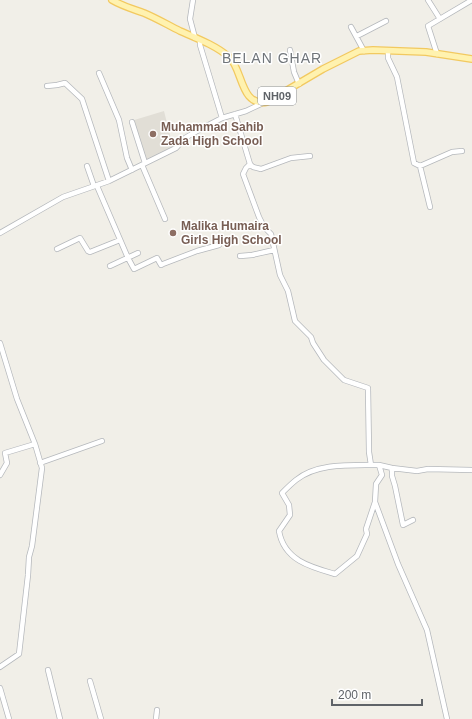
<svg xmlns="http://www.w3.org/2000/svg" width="472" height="719" font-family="Arial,sans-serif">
  <rect width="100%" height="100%" fill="#f1efe8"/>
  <path fill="#e1ded6" d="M164 111 173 147 145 161 131 121Z"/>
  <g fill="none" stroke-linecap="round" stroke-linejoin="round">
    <g stroke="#b5b8bc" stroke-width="6">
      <path id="minor" d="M193 0 190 19 195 38
        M428 0 440 19
        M351 27 364 51
        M357 36 386 21
        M200 41V45L222 118
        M290 50 294 72 299 84
        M388 51V58L397 77 414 163 420 166 430 207
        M437 54 428 26 472 0
        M99 73 119 120 127 158 132 170
        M47 86 57 85 65 83 82 99 109 181
        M235 114 250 164 246 168 243 174 259 217 264 227 271 234 280 275 288 291 295 321 311 337 313 343 324 360 344 380 368 388 369 452 371 465H379L392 468 417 471 428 469 472 470
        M132 122 145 163
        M250 164 253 167 261 169 291 158 310 156
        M142 165 165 219
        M87 166 94 186
        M420 166 452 152 462 151
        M97 186 128 258 134 269 157 258 161 265 163 264 197 251 219 245
        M0 233 63 197 109 181 176 148 185 138 197 131 222 118 246 111 263 103
        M57 249 80 238 88 251 90 252 120 240
        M240 256 252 255 274 250
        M110 266 138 253
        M0 343 17 399 35 444 42 468 32 546 29 557 28 575 19 654 0 667
        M40 463 102 441
        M371 465C346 465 316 464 296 480 291 484 286 489 282 493L289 505 290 515 279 531C284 560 310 567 335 574L357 556 367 534 366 529 375 502 376 484 382 475 379 465
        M392 468V476L395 486 403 525 413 520
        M0 475 7 463 5 453 35 444
        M375 502 398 564 427 630 447 719
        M48 670 60 719
        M90 681 101 719
        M0 688 9 719
        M156 719 157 710"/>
    </g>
    <g stroke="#f2c960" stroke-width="8">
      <path id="major" d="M112 0C122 6 133 9 144 13 156 18 168 25 180 31 196 38 215 45 229 57 243 69 240 107 267 102L323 69 359 51 373 50 426 52 472 59"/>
    </g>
    <use href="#minor" stroke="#fff" stroke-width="4.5"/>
    <use href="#major" stroke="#fff2af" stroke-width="5.5"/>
  </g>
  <g fill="#8d6e63" stroke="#fff" stroke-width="1.5">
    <circle cx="153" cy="134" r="4"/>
    <circle cx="173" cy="233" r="4"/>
  </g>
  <g text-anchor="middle" stroke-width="3" stroke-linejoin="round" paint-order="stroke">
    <rect fill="#fff" stroke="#8f9295" stroke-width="1" x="258" y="87" width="38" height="18" rx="3"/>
    <g font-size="11" font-weight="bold" fill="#5f6368">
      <text x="277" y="100">NH09</text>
    </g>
    <g font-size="12" font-weight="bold" fill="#785e54" stroke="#fff" text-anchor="start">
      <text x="161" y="131">Muhammad Sahib<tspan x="161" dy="14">Zada High School</tspan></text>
      <text x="181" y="230">Malika Humaira<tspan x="181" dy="14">Girls High School</tspan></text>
    </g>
    <g font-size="14" letter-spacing="1" fill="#70757a" stroke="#fff">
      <text x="272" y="63">BELAN GHAR</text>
    </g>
  </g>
  <path d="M332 699v6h90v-6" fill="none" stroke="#5f6368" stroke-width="2"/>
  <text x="338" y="699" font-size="12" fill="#5f6368" stroke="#ffffff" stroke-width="3" paint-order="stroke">200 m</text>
</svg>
